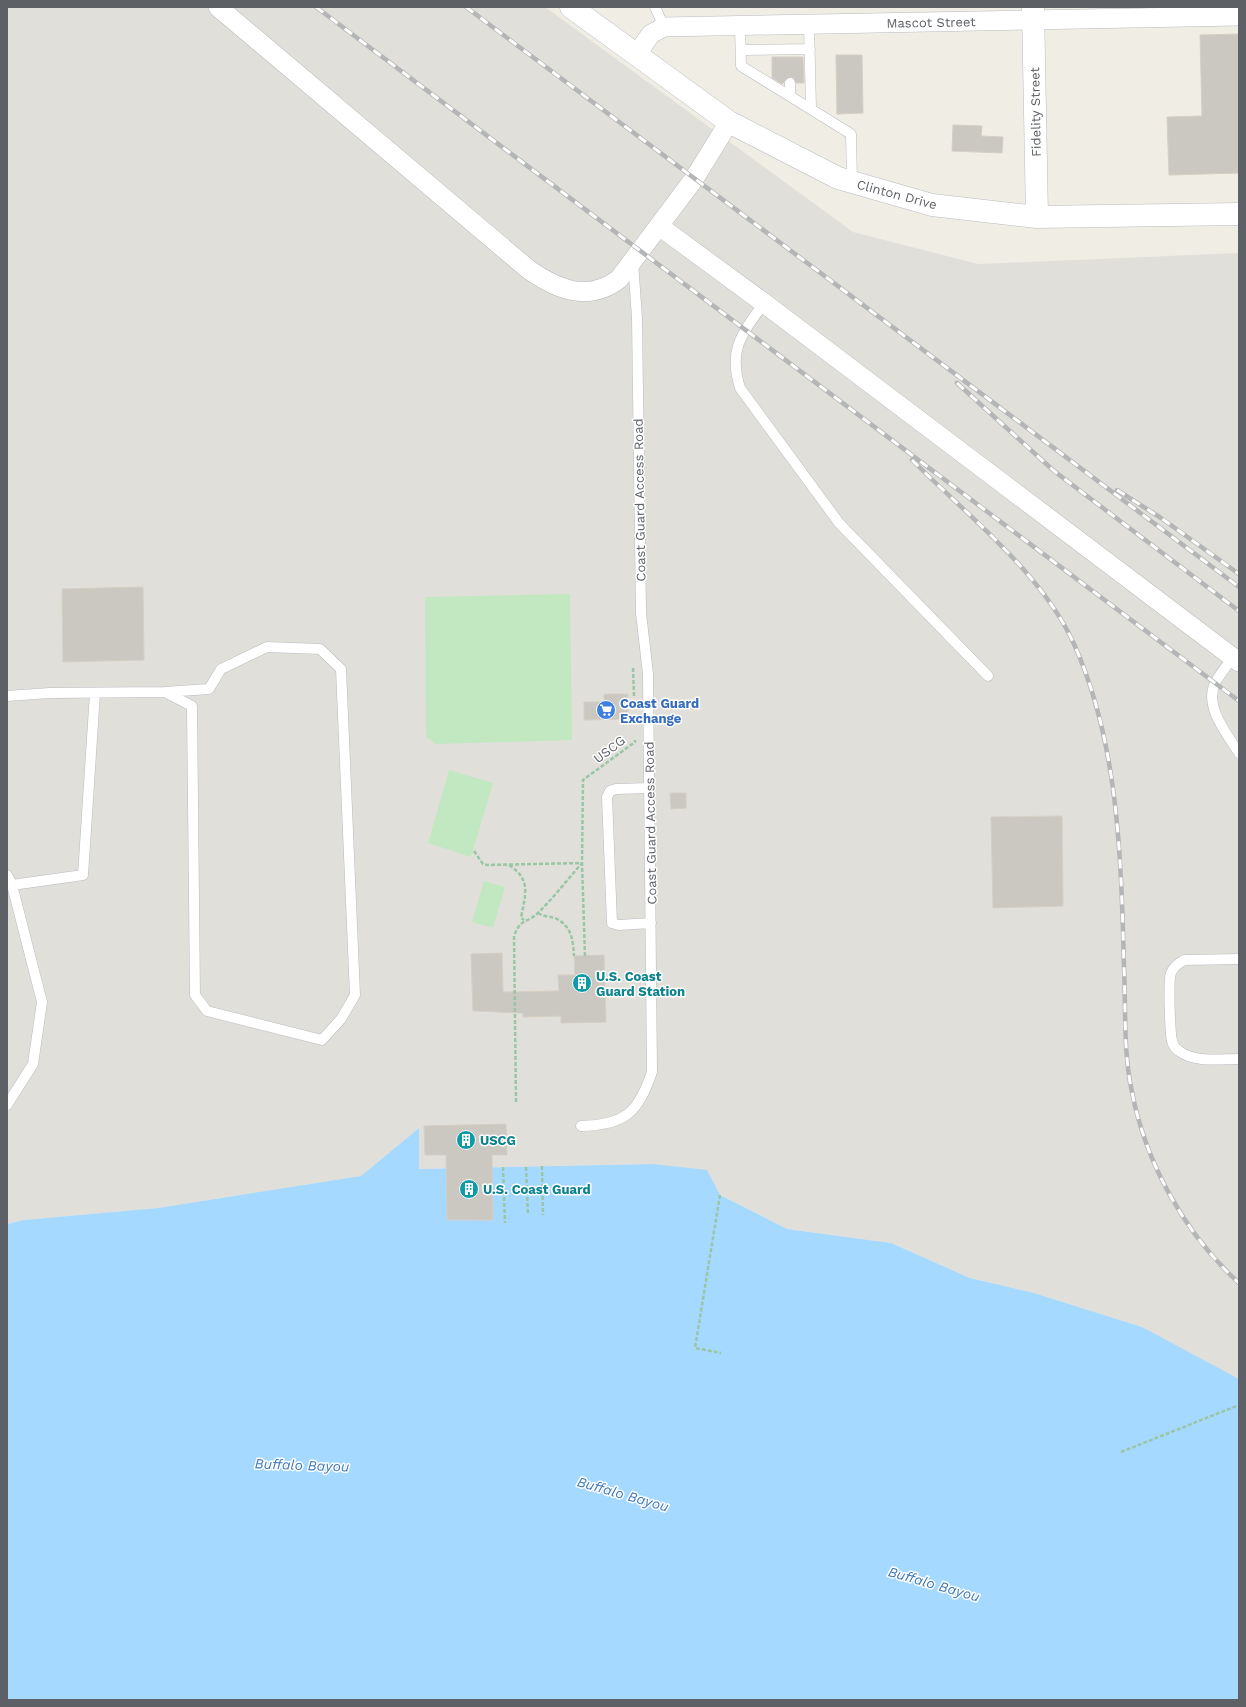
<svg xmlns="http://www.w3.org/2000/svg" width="1246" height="1707" font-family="'Work Sans',sans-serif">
  <rect width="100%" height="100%" fill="#f0ede5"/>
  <path fill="#e1dfd9" d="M7 7H545L853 232 978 264 1239 253V1395L1142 1327 1034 1293 970 1278 891 1243 787 1229 720 1195 649 1164 419 1169V1128L361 1176 158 1208 24 1220 7 1224Z"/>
  <path fill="#c1e8c1" d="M570 594 572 740 436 744 426 737 425 597Z
    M449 770 493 783 471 857 428 843Z
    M484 881 505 887 493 928 472 922Z"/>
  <path fill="#a6d9ff" d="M419 1128V1169L652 1164 707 1170 720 1195 787 1229 891 1243 970 1278 1034 1293 1142 1327 1239 1379V1700H7V1224L24 1220 158 1208 361 1176Z"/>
  <path fill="#cbc8c2" stroke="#d5cfc3" d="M1239 34V173L1169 175 1167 117 1202 116 1200 35Z
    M836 55H862L863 113 837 114Z
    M772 57H803L804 83H796L794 78 790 77 782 84 772 78Z
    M953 125 982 126 981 136 1003 137 1002 153 952 151Z
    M143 587 144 660 63 662 62 589Z
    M604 694H628V719L584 720V702H604Z
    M670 793H686V808L671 809Z
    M1062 816 1063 906 993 908 991 817Z
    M502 953 503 992 559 991 558 975H575L574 956 604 955 606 1022 561 1023V1016L523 1017V1013L473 1011 471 954Z
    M506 1124 507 1155H492L493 1220H447L446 1155H425L424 1126Z"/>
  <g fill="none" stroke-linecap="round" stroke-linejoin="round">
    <g stroke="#b8bbbf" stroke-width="11">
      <path id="service" d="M655 7 664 27
        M809 24 811 109
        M740 25 741 66 851 134 852 182
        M741 50 810 49
        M790 83V96
        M764 303C742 334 728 349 740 388L839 523 988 676
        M1233 657C1227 665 1220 674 1215 683 1204 707 1227 734 1239 753
        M7 696 50 693 165 692 192 706 195 995 207 1011 322 1040 341 1019 355 995 341 669 320 649 267 647 221 669 209 689 165 692
        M649 788 616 789 610 791 607 797 612 923 619 925 651 923
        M7 875 12 885 42 1002 33 1064 7 1105
        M12 885 83 875 95 693
        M1239 959 1184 960C1179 963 1173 967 1171 973 1168 981 1170 1032 1172 1041 1173 1045 1176 1049 1179 1051 1195 1063 1220 1059 1239 1059
        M581 1126C625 1125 638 1113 652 1072L648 674 641 613 637 318 633 262"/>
    </g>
    <g stroke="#b8bbbf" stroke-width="20">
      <path id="minor" d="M218 7 528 269C556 289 588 303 619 279L694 179 729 122
        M636 55 651 34 664 27 1239 16
        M659 226 764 303 1239 662"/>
    </g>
    <g stroke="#b8bcc1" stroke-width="23">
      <path id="secondary" d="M571 7 729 122 838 178 932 205 1037 217 1239 214
        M1033 7 1037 217"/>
    </g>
    <path stroke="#99c7a5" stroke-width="2.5" stroke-dasharray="4 2" stroke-linecap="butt" d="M633 668 634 697
      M474 851 483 864 487 865 582 863
      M509 865C532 880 525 895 521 918L524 920
      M538 913C544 917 551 916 557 919 572 927 573 941 574 956
      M585 956 582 863 583 780 635 742V740
      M516 1102 514 936C521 917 527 924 539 912 554 897 568 879 582 863
      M542 1166 543 1215
      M503 1167 505 1223
      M526 1167 528 1215
      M720 1195 695 1348 721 1353
      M1121 1452 1239 1405"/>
    <use href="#service" stroke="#fff" stroke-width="10"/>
    <use href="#minor" stroke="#fff" stroke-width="19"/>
    <use href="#secondary" stroke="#fff" stroke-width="22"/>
    <g stroke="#b4b5b6" stroke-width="4.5">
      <path id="rail" d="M316 7 1239 701
        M466 7 1239 587
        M957 383 1054 471 1239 611
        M912 460C966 514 1042 573 1074 644 1119 744 1121 859 1124 967 1126 1009 1123 1051 1132 1092 1146 1164 1185 1234 1239 1283
        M1117 490 1161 518 1239 574"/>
    </g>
    <use href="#rail" stroke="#fff" stroke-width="3" stroke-dasharray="9" stroke-linecap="butt"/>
  </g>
  <defs>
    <g id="supermarket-disc" transform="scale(1)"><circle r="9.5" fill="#3f7fe0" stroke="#fff"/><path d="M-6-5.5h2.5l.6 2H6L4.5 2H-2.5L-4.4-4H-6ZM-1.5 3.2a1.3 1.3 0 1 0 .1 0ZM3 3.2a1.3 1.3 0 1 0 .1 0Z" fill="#fff"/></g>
    <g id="building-disc" transform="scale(1)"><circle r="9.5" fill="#0f9aa8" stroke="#fff"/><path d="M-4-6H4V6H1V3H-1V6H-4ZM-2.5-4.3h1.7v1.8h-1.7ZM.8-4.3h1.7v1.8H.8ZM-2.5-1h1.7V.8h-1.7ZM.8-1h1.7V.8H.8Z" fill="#fff"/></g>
  </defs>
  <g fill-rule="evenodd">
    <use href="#supermarket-disc" x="606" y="710"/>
    <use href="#building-disc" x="582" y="983"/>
    <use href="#building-disc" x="466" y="1140"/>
    <use href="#building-disc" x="469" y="1189"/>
  </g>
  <g text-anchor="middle" stroke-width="3" stroke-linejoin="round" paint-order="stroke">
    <g font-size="13" fill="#5d6166" stroke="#fff">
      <text transform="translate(931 22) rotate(-1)" y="5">Mascot Street</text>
      <text transform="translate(1035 112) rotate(-91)" y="5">Fidelity Street</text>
      <text transform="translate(897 194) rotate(15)" y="5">Clinton Drive</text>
      <text transform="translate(639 500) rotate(-91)" y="5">Coast Guard Access Road</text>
      <text transform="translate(609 749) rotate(-37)" y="5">USCG</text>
      <text transform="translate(650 823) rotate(-91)" y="5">Coast Guard Access Road</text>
    </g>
    <g font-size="13" font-weight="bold" fill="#366cbe" stroke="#fff" text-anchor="start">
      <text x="620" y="708">Coast Guard<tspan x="620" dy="15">Exchange</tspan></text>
    </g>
    <g font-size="13" font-weight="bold" fill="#0d838f" stroke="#fff" text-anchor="start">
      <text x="596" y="981">U.S. Coast<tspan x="596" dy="15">Guard Station</tspan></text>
      <text x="480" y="1145">USCG</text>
      <text x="483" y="1194">U.S. Coast Guard</text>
    </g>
    <g font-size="14" font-style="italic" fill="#3e79b6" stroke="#fff">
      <text transform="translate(302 1465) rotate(2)" y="5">Buffalo Bayou</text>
      <text transform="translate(623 1494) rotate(16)" y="5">Buffalo Bayou</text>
      <text transform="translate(934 1584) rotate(16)" y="5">Buffalo Bayou</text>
    </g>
  </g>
  <rect width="1246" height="1707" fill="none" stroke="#5d6166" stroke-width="16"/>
</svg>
